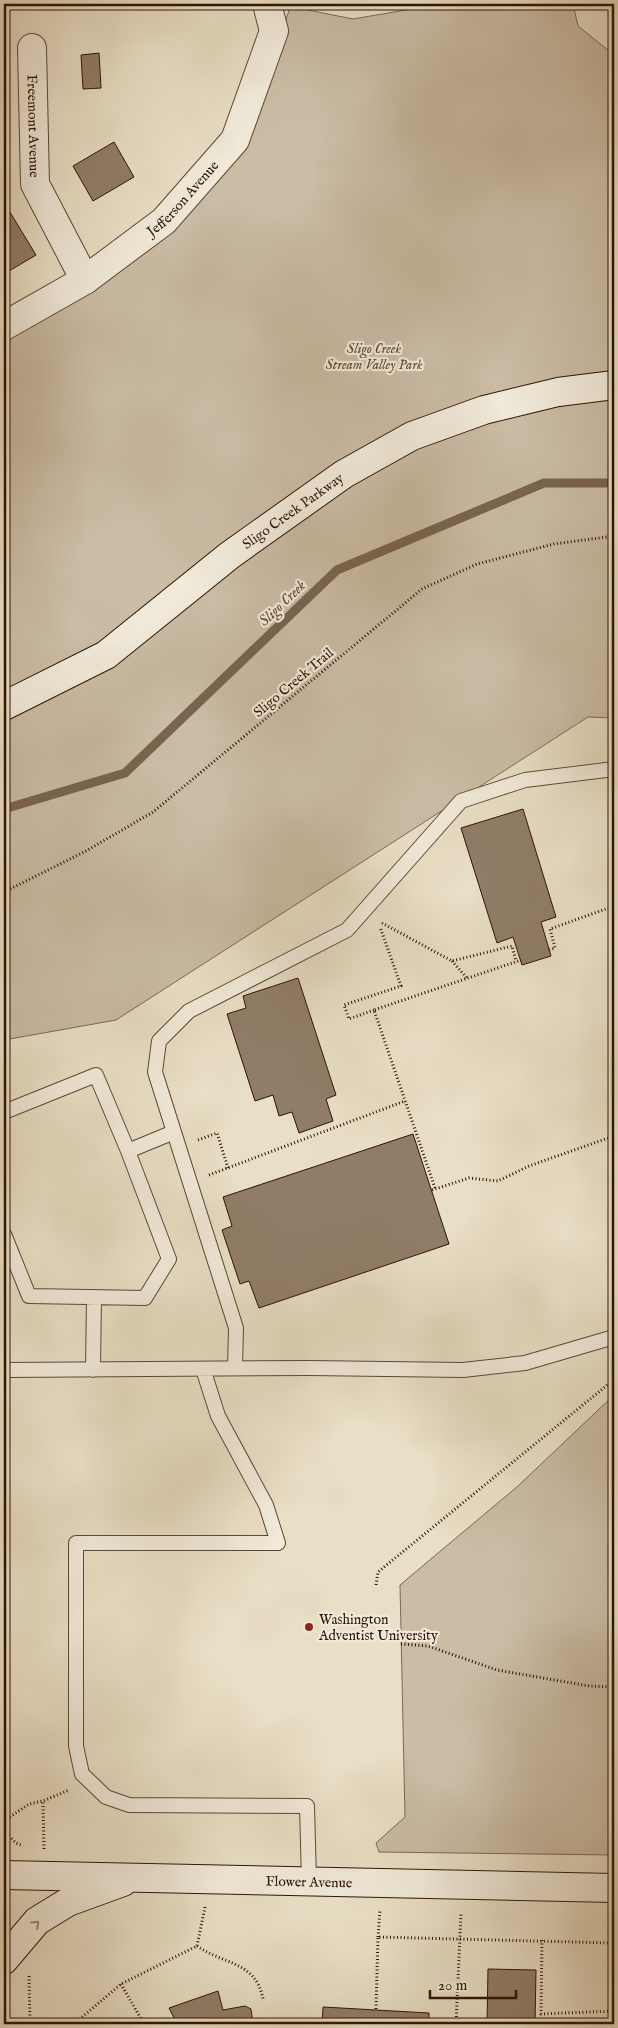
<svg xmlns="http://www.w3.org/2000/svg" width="618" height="2028" font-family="'IM FELL English',serif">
  <rect width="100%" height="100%" fill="#e9dfc6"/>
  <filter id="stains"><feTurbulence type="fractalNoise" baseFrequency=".004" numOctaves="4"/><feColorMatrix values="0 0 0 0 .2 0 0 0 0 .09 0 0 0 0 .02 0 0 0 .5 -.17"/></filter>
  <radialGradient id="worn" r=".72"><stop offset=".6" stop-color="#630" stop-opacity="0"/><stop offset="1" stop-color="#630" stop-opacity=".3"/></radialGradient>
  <path fill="#cabca5" stroke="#7d6854" d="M441 4H573L578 26 614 55V718L588 717 116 1020 4 1040V327L157 240 245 132 289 11 288 6 353 19Z
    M614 1395V1855L379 1852 376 1843 405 1817 400 1585 518 1486Z"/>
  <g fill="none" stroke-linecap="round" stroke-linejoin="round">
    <path stroke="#79644f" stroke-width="9" d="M4 809 125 773 337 570 544 483H614"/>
  </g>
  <path fill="#907d68" stroke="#301302" d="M99 53 101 88 83 89 81 55Z
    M114 142 134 177 93 201 73 166Z
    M8 209 36 255 4 274V211Z
    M523 809 556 917 541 922 551 956 522 965 513 937 497 943 461 828Z
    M298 978 336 1095 326 1099 333 1121 299 1133 292 1112 279 1116 273 1095 255 1101 227 1014 246 1008 243 996Z
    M413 1134 449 1244 259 1308 249 1281 240 1284 222 1230 232 1226 223 1197Z
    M488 1969 536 1970 535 2024H487Z
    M218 1991 223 2010 245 2006 251 2009 253 2024H177L169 2008Z
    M323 2007 429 2013V2024H322Z"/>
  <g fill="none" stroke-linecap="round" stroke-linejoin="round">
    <g stroke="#5e4633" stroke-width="16">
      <path id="lane" d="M4 1112 96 1075 128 1151 169 1259 145 1298 29 1296 4 1234
        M128 1151 174 1132
        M235 1368 236 1328 155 1072 159 1041 189 1011 347 930 461 801 525 780 614 769
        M203 1369 218 1416 266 1505 278 1543H76V1746L82 1774 106 1797 129 1805 307 1806 309 1881
        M4 1370 309 1368 463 1370 525 1363 614 1337
        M93 1370 94 1297"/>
    </g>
    <g stroke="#5e4633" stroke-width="30">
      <g id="street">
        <path id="s1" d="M32 48 35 184 85 280"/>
        <path id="s2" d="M4 326 85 280 164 221 235 140 274 31 267 4"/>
      </g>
    </g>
    <g stroke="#301302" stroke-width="30">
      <g id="secondary">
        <path id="s3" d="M4 706 106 655 230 555 344 474 412 436 484 410 558 392 614 385"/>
        <path id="s4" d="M4 1875 614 1888"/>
        <path d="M4 1960 37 1921 68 1902 123 1882"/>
      </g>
    </g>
    <path stroke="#301302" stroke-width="3" stroke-dasharray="1 2.5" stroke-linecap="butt" d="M4 892 86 851 153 812 422 589 477 564 554 544 614 536
      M382 923 452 961 512 946 516 961
      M549 950 555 948 550 929 614 906
      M452 961 467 978
      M374 1010 349 1019 344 1005 401 986 380 927
      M198 1140 217 1133 228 1168
      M209 1175 405 1101
      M435 1188 374 1010 521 960
      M432 1190 469 1178 498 1181 529 1166 614 1136
      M376 1585 378 1572 611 1382 610 1377
      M401 1644 428 1646 497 1670 589 1686 614 1687
      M4 1821 29 1804 43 1801
      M4 1831 16 1843 23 1846
      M44 1849 43 1801 69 1790
      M378 1937 380 1910
      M542 1940 541 2014 614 2011
      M197 1946C224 1965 256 1961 263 1999
      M29 1976 30 2024
      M121 1984 144 2024
      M376 2009 378 1937 614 1943
      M74 2024 121 1984 197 1946 205 1907
      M456 2024 461 1913"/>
    <use href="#lane" stroke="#f1eada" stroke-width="14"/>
    <use href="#street" stroke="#f1eada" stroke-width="28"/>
    <use href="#secondary" stroke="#f1eada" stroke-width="28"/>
  </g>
  <defs><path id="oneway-chevron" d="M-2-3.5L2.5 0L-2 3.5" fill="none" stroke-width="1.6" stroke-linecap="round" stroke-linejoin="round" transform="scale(1.25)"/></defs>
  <use stroke="#9a8979" href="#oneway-chevron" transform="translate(36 1924) rotate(-43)"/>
  <circle fill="#8f2418" stroke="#f1eada" stroke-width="2" cx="309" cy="1627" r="5"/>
  <g text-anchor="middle" stroke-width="4.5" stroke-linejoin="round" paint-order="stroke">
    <g font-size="14" fill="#301302" stroke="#f1eada">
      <text dy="5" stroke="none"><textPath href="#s1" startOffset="78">Freemont Avenue</textPath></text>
      <text dy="5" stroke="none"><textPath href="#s2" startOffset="221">Jefferson Avenue</textPath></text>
      <text dy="5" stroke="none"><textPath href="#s3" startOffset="350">Sligo Creek Parkway</textPath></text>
      <text transform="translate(293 682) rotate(-40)" y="5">Sligo Creek Trail</text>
      <text dy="5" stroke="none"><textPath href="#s4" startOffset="305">Flower Avenue</textPath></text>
    </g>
    <g font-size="14" font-style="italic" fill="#5e4633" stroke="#f1eada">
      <text x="374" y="353">Sligo Creek<tspan x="374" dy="16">Stream Valley Park</tspan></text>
    </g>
    <g font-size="14" fill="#301302" stroke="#f1eada" text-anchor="start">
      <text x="319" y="1624">Washington<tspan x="319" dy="16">Adventist University</tspan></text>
    </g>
    <g font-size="15" font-style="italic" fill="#614936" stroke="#f1eada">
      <text transform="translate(282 603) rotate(-44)" y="5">Sligo Creek</text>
    </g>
  </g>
  <rect width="618" height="2028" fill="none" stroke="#e9dfc6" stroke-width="20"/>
  <rect x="5" y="5" width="608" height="2018" fill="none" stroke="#301302" stroke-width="2.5"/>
  <rect x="10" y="10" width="598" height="2008" fill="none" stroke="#301302"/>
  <path d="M430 1990v8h86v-8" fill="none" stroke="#301302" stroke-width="2.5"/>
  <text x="438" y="1990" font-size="15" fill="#301302" stroke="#f1eada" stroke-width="4" paint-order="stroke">20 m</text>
  <rect width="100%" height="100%" filter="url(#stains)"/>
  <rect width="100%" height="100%" fill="url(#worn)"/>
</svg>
